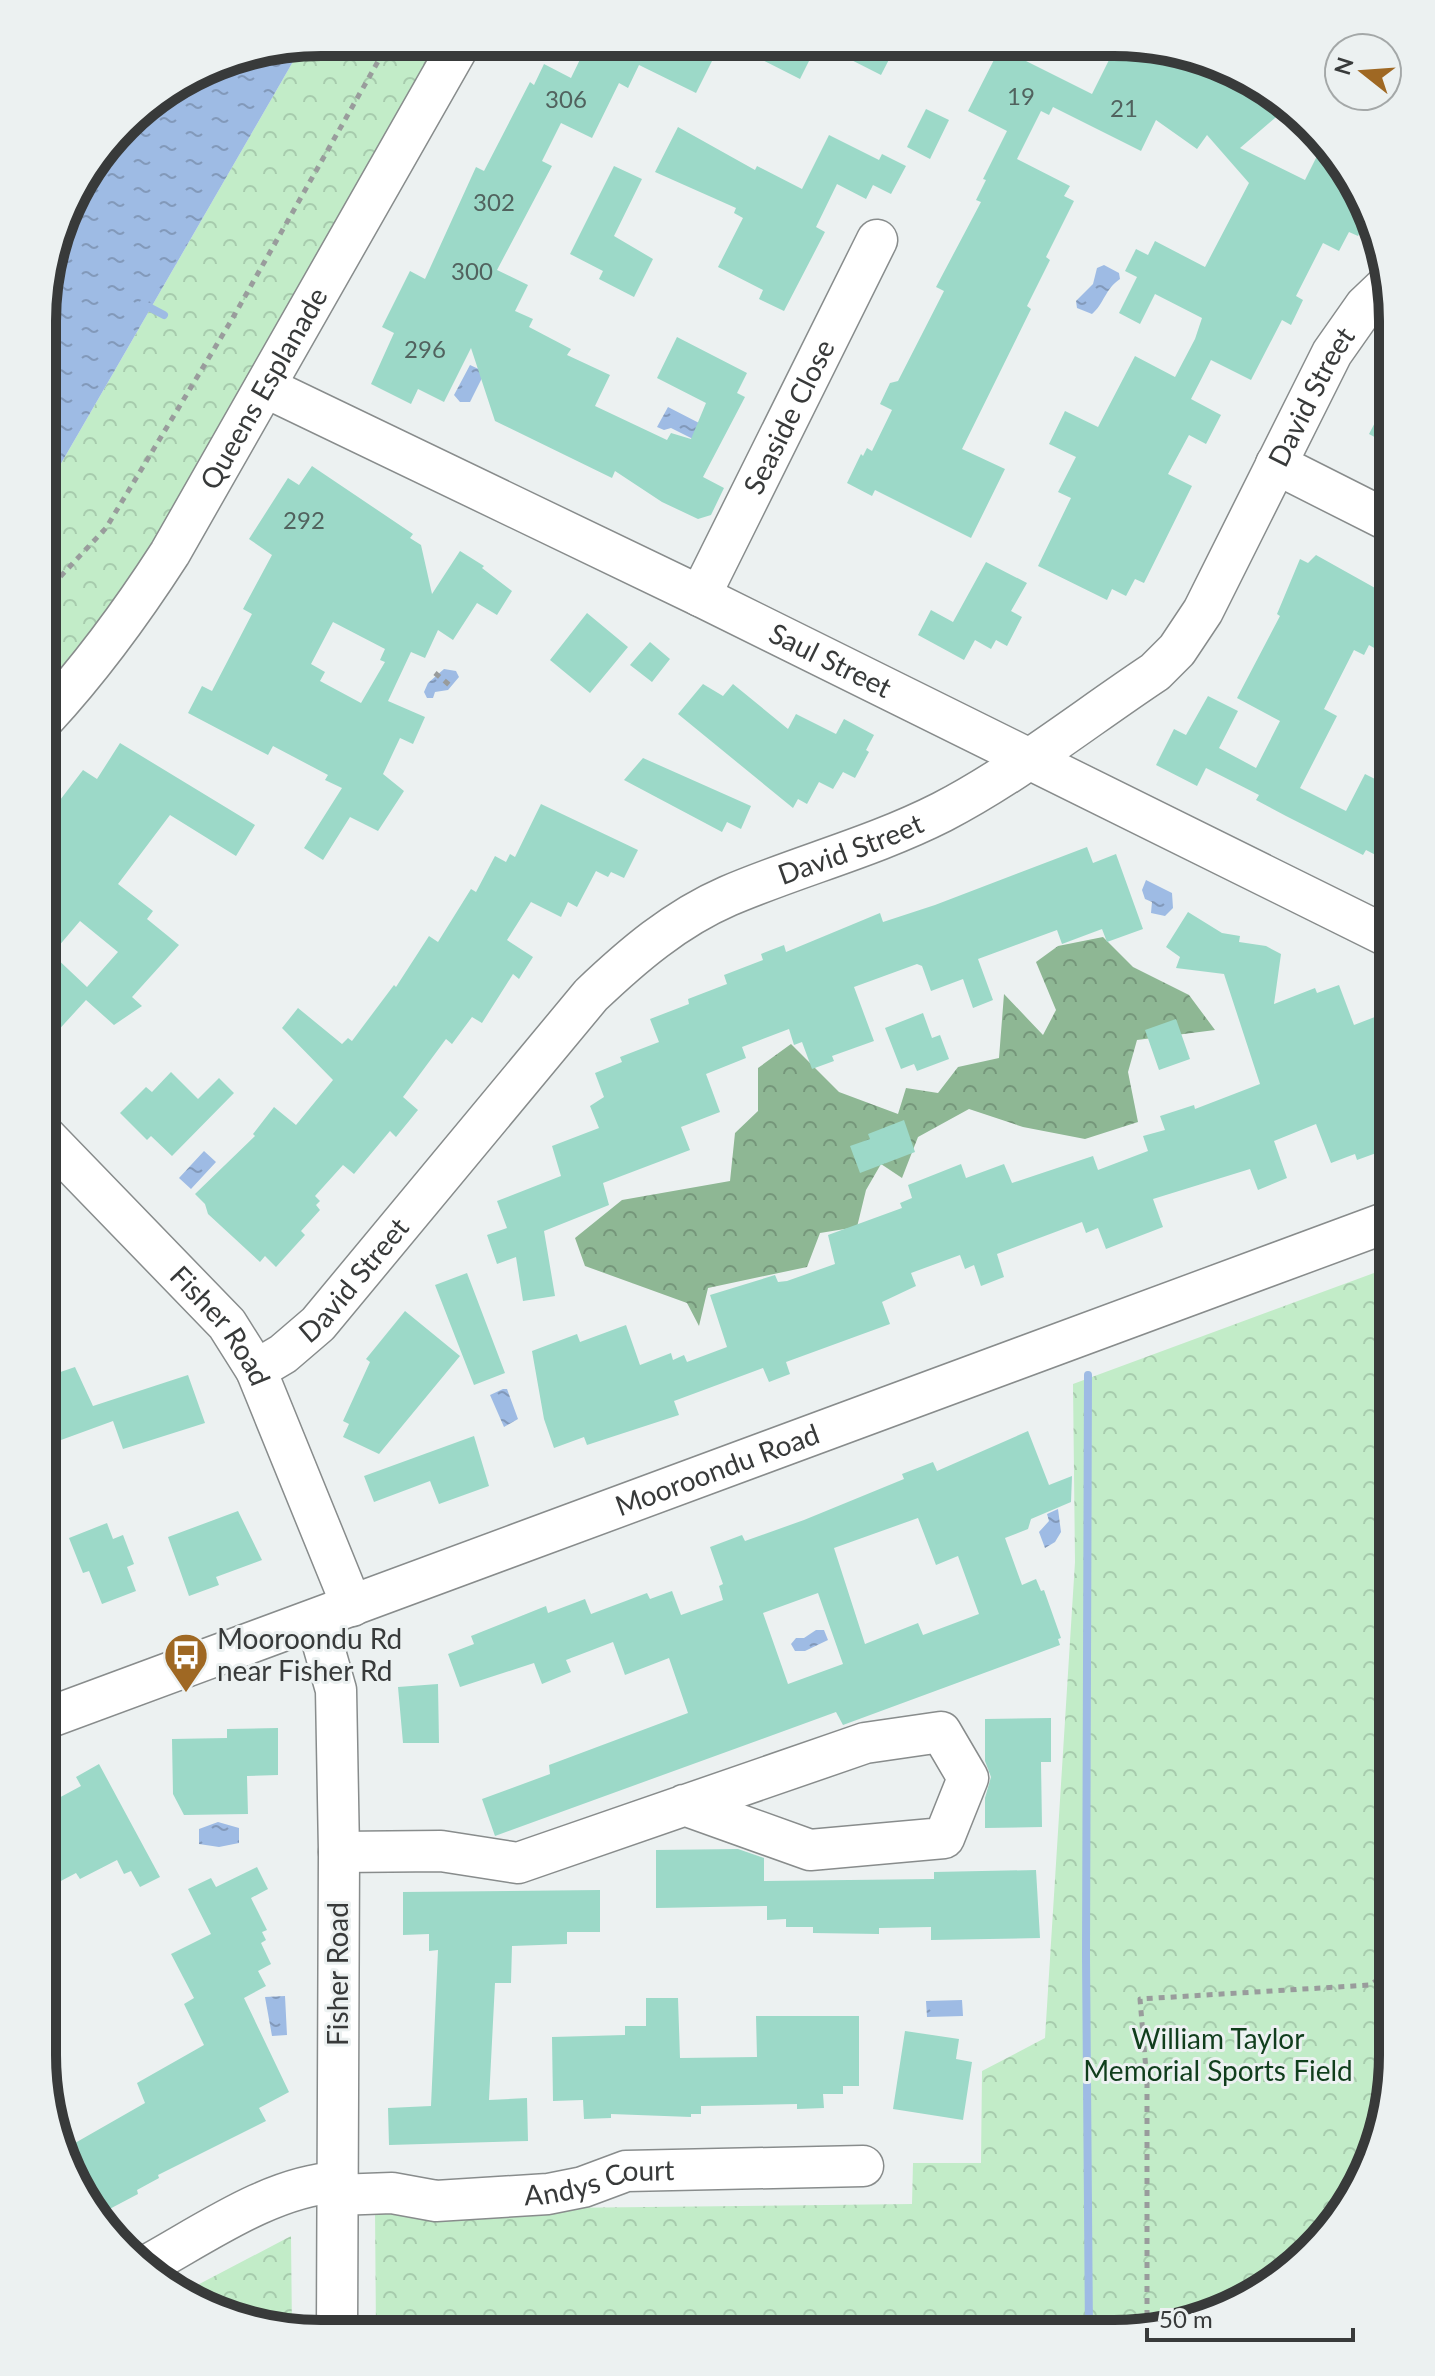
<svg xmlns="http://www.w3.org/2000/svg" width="1435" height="2376" font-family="Lato,sans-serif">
  <defs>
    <pattern id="forest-crowns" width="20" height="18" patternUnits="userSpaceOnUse" patternTransform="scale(2)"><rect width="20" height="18" fill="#8eb794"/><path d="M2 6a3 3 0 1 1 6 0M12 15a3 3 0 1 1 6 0" fill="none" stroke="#75967a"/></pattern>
    <pattern id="park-crowns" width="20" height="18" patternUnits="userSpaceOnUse" patternTransform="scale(2)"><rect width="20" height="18" fill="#c2ecc8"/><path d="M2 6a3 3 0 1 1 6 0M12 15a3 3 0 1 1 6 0" fill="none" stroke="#a7cbad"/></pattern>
    <pattern id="water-ripples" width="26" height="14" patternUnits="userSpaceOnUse" patternTransform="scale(2)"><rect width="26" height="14" fill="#9ebbe4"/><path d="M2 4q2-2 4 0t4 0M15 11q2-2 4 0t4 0" fill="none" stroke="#8299ba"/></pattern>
  </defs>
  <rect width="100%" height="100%" fill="#ecf1f1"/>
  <path fill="url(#forest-crowns)" d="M1103 937 1133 967 1189 995 1215 1030 1137 1040 1128 1072 1138 1122 1085 1139 1023 1127 969 1109 918 1137 902 1178 881 1164 866 1190 857 1227 820 1233 807 1267 708 1288 699 1326 687 1303 585 1266 575 1238 622 1200 730 1181 735 1133 758 1111V1068L791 1044 839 1092 898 1114 906 1088 938 1093 958 1067 999 1058 1004 994 1043 1035 1056 1010 1036 962 1058 946Z"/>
  <path fill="url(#park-crowns)" d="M321 42H461L170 553 44 719V493L302 46Z
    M1393 1266 1392 2074 1372 2162 1336 2225 1221 2313 1115 2334 376 2332 375 2210 912 2204 913 2163H981L982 2071 1045 2038 1075 1562 1073 1384Z
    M291 2236 292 2332 186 2291Z"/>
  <path fill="url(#water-ripples)" d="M302 46 44 493V285L71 197 137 111 214 63Z
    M1104 265 1119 273 1120 279C1105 289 1104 304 1092 314L1077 308 1076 301 1093 284 1097 268Z
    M470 365 485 372 470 402H460L454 395Z
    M668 407 701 424 693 439 671 428 664 430 657 427Z
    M444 669 456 671 459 677 448 690 435 692 433 698H427L424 692 428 683Z
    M1146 880 1172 893 1173 908 1165 916 1151 913 1152 902 1145 899 1142 890Z
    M204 1151 216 1162 191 1189 179 1178Z
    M503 1389H507L518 1419 504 1427 490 1395Z
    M1058 1509 1061 1532 1055 1542 1045 1548 1039 1532 1049 1521 1047 1514Z
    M816 1630H824L828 1640 805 1651H795L791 1644 796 1638H804Z
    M218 1822 239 1828V1843L219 1847 199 1844V1829Z
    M285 1996 287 2035 272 2036 265 1997Z
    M962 2000 963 2016 927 2017 926 2001Z"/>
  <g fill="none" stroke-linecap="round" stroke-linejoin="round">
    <path stroke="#9ebbe4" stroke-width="8" d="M143 304 164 315
      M1088 1375 1086 1955 1089 2334"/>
  </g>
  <path fill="#9cd9c8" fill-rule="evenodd" d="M588 43H721L696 93 639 65 628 88 619 83 592 138 561 123 542 161 552 166 497 270 528 285 515 311 533 319 529 327 571 349 567 355 610 375 595 406 667 440 671 433 691 439 706 403 657 378 677 337 747 373 737 393 745 397 703 477 724 488 711 515 698 519 662 502 615 471 612 478 495 421 471 348 444 402 418 389 411 404 371 384 394 333 382 327 410 271 425 279 476 167 484 171 530 82 534 85 544 64 571 78Z
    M729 43H818L800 79Z
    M818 43 897 44 881 75Z
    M1117 44H1151L1284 100 1289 106 1240 148 1305 180 1321 148 1370 212 1358 236 1349 232 1339 251 1323 243 1296 296 1303 300 1291 325 1282 320 1251 380 1211 360 1191 399 1221 415 1206 444 1189 435 1168 474 1192 486 1144 583 1135 579 1126 596 1112 589 1107 600 1038 566 1071 498 1058 492 1076 457 1049 444 1065 411 1098 427 1135 356 1175 377 1195 339 1202 318 1155 294 1140 324 1119 313 1137 277 1125 271 1136 249 1148 255 1155 241 1205 267 1249 183 1207 135 1197 149 1156 120 1141 151 1053 107 1049 115 1041 111 1017 159 1070 186 1064 196 1074 201 1046 257 1050 260 1027 306 1031 309 962 449 1005 469 971 538 875 490 872 496 847 483 861 454 863 456 867 448 872 451 892 410 880 404 890 383 898 381 944 291 936 287 981 202 976 200 986 180 983 179 1007 131 968 111 1000 48 1092 94Z
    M926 109 949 120 930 159 907 147Z
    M678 127 755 170 757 166 802 189 829 135 879 160 882 154 906 166 891 194 873 185 866 199 837 184 816 227 825 232 784 311 759 299 763 290 718 267 743 218 734 213 736 208 655 172Z
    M614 166 642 179 614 236 653 259 634 297 599 279 603 271 570 254Z
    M1393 388V447L1369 434Z
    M312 466 413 534 410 538 421 545 432 594 460 551 484 566 482 568 512 591 497 615 477 603 453 640 438 630 425 658 411 652 388 701 425 717 413 744 400 738 383 774 404 791 378 831 350 817 323 860 304 848 342 788 325 780 328 775 273 746 268 755 188 713 202 686 212 691 252 614 243 609 272 555 249 539 288 478 299 485ZM333 622 385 649 380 660 385 662 361 703 320 681 325 672 311 664Z
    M1316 555 1393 598V634L1383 653 1369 645 1364 655 1354 650 1324 709 1337 716 1300 788 1346 811 1365 774 1393 788V864L1366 850 1363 855 1286 816 1256 800 1259 795 1210 770 1206 768 1197 786 1156 765 1174 729 1186 735 1208 696 1238 711 1219 748 1256 768 1280 721 1237 698 1280 616 1277 614 1300 559 1308 563Z
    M986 562 1027 583 1011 611 1022 617 1007 646 996 640 991 649 975 640 964 660 918 635 931 610 953 622Z
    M587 613 628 647 590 693 550 660Z
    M650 642 670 659 652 682 630 665Z
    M703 684 723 696 733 684 788 729 796 714 836 734 844 719 874 735 866 750 869 752 855 778 843 772 833 789 819 782 807 804 798 799 793 808 678 714Z
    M120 743 255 825 236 856 170 815 118 884 153 911 147 919 179 945 132 997 142 1006 114 1025 86 1000 43 1047 44 821 83 770 97 779ZM80 921 118 952 87 987 52 954Z
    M643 758 751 806 741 829 727 822 722 832 624 780Z
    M541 804 638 850 624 878 611 872 608 877 596 871 577 907 568 902 561 917 531 902 507 940 533 957 519 979 513 974 482 1023 472 1017 452 1044 446 1039 403 1097 418 1110 396 1137 390 1131 354 1174 343 1165 315 1196 320 1201 316 1205 320 1210 301 1231 305 1235 276 1267 265 1256 260 1262 208 1214 205 1204 195 1194 255 1136 253 1134 274 1107 296 1125 333 1080 282 1028 298 1008 342 1044 348 1038 352 1041 394 985 396 987 429 936 438 942 471 889 476 892 495 856 506 862 510 854 515 857Z
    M1087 847 1093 863 1116 854 1143 929 1107 942 1102 929 1062 944 1057 930 978 959 993 1000 973 1008 963 979 931 991 922 966 917 964 854 987 874 1041 832 1056 834 1061 812 1069 802 1042 794 1045 789 1029 742 1047 746 1058 706 1074 720 1112 681 1127 690 1150 603 1183 609 1205 544 1231 555 1296 523 1301 516 1257 497 1264 487 1235 507 1228 497 1201 561 1176 552 1146 599 1128 590 1106 604 1097 595 1073 622 1062 620 1057 659 1042 650 1019 689 1004 688 999 727 984 724 975 763 960 761 954 784 945 786 952 880 913 883 922 935 905Z
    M1188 912 1222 933 1240 936 1239 942 1266 946 1281 954 1274 1004 1315 988 1317 993 1339 985 1354 1025 1393 1010V1147L1357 1160 1355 1154 1331 1163 1316 1124 1274 1141 1287 1178 1258 1190 1250 1169 1153 1199 1163 1227 1106 1249 1098 1228 1086 1233 1082 1222 997 1254 1004 1277 981 1286 974 1265 965 1269 960 1255 911 1273 916 1286 882 1302 890 1324 786 1362 790 1374 769 1382 763 1368 674 1401 679 1415 587 1445 584 1437 554 1448 544 1419 532 1351 577 1334 580 1342 626 1325 640 1365 671 1353 673 1360 684 1355 687 1362 727 1347 710 1295 775 1275 778 1282 787 1281 835 1264 828 1235 902 1208 900 1203 912 1198 908 1185 961 1164 966 1178 1004 1164 1012 1183 1093 1156 1098 1170 1148 1151 1143 1136 1165 1130 1160 1116 1194 1105 1195 1109 1260 1084 1224 974 1176 968 1180 957 1166 947Z
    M923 1013 932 1038 940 1035 949 1059 917 1071 914 1064 901 1069 885 1028Z
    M1176 1019 1190 1059 1159 1070 1145 1030Z
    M171 1072 198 1099 219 1078 234 1093 172 1156 151 1136 147 1140 120 1113 146 1087 152 1092Z
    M904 1120 915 1152 860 1173 850 1146 870 1139 868 1134Z
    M467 1273 505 1373 474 1385 435 1285Z
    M405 1311 460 1356 379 1454 343 1437 349 1424 343 1421 370 1362 366 1359Z
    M75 1367 93 1406 188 1375 205 1423 123 1449 113 1421 61 1440 58 1431 43 1437V1378Z
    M1028 1431 1049 1485 1072 1476 1071 1502 1031 1519 1028 1529 1005 1538 1022 1585 1036 1579 1041 1591 1044 1590 1061 1638 1058 1639 1060 1645 843 1725 836 1712 495 1836 482 1799 550 1774 549 1765 688 1713 669 1658 625 1675 613 1642 566 1660 571 1672 542 1684 534 1663 460 1687 448 1654 474 1644 471 1636 546 1606 548 1613 585 1599 591 1614 647 1593 650 1599 672 1591 681 1615 723 1600 719 1586 723 1584 710 1547 742 1535 745 1541 804 1520 904 1479 902 1474 933 1462 937 1471ZM918 1518 936 1565 958 1556 979 1614 923 1635 918 1623 865 1644 834 1548ZM818 1593 843 1664 788 1684 763 1613Z
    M474 1436 489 1486 439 1504 430 1481 374 1502 364 1476Z
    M238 1511 262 1560 216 1577 219 1585 189 1596 168 1537Z
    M107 1523 113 1539 123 1535 134 1564 127 1567 136 1591 102 1604 89 1571 83 1573 69 1538Z
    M438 1684 439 1743H403L398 1687Z
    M1051 1718V1762H1041L1042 1827 985 1828V1798L991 1777 985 1761V1719Z
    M278 1728V1775L247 1776 248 1814 184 1815 173 1794 172 1739 227 1738V1729Z
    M99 1764 160 1877 140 1887 131 1871 124 1874 117 1860 80 1879 76 1873 42 1891V1807L81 1786 76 1777Z
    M738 1849 764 1858V1881L934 1879V1872L1036 1870 1040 1938 931 1940V1927L879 1928V1934L813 1933V1927H786V1919L767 1920V1906L656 1908V1850Z
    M257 1867 268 1889 251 1898 267 1930 262 1932 266 1940 261 1943 271 1964 258 1971 266 1986 244 1998 289 2092 259 2108 266 2121 158 2175 159 2178 137 2190 138 2194 102 2213 63 2162 61 2151 145 2103 137 2083 204 2045 184 2004 194 1998 171 1954 211 1934 188 1889 211 1878 216 1887Z
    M600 1890V1932H567V1944L512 1946 511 1983H495L489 2100 527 2098 528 2141 389 2145 388 2108 431 2106 438 1950 429 1951V1934L403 1935V1892Z
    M646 1998H678L680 2058 757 2057 756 2016H859V2086H843V2094H823L824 2108 797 2109V2104L701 2106V2114H691V2117L611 2114V2118L584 2119 583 2100 553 2101 552 2037 625 2035V2026H646Z
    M905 2031 959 2039 956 2059 972 2062 963 2120 893 2109Z"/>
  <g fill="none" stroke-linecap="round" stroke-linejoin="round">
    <g stroke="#888c8c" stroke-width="43">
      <g id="minor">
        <path id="s1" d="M265 387 700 596 1393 939"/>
        <path d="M1276 464 1393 523"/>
        <path id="s2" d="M700 596 877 240"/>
        <path id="s3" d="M44 719C92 667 132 612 170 553L461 42"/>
        <path id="s4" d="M43 1134 227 1324 256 1370 352 1606"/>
        <path id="s5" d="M256 1370 283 1354 318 1324 591 995C632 956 675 919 728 896 798 866 873 847 942 812 1014 775 1087 717 1155 672L1177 650 1203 611 1332 353 1365 306 1386 286"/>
        <path d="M316 1620 336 1690 339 1852 337 2332"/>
        <path id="s6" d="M42 1720 1393 1220"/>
        <path d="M339 1852 441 1851 518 1863 865 1743 941 1732 968 1778 944 1838 810 1850 684 1805"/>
        <path id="s7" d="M336 2195 392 2193 436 2201 548 2194 583 2187 626 2171 863 2166"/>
        <path d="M144 2267C203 2235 269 2187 337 2182"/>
      </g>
    </g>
    <path stroke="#999c9c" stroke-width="5" stroke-dasharray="6 6" stroke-linecap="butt" d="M44 594 106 528 231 321 389 42
      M435 673 453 688
      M1147 2328V2082L1140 1999 1370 1985 1392 1970"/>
    <use href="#minor" stroke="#fff" stroke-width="40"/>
  </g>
  <defs>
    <g id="bus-pin" transform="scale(2.3)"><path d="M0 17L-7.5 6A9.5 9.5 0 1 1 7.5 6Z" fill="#9f6823" stroke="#ecf1f1"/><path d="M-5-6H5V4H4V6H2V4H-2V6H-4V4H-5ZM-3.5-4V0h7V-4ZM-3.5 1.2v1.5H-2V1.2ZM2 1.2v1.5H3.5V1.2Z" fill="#fff"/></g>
  </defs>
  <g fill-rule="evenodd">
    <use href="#bus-pin" x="186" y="1655"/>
  </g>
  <g text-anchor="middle" stroke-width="6" stroke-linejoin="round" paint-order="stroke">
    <g font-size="24" fill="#51625e">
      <text x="1021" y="105">19</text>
      <text x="566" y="108">306</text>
      <text x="1124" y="117">21</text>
      <text x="494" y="211">302</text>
      <text x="472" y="280">300</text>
      <text x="425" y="358">296</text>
      <text x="304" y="529">292</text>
    </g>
    <g font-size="28" fill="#383a3a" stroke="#ecf1f1">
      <text dy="10" stroke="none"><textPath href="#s3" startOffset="398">Queens Esplanade</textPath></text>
      <text dy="10" stroke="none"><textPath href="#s5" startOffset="1478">David Street</textPath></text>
      <text dy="10" stroke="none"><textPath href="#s2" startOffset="200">Seaside Close</textPath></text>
      <text dy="10" stroke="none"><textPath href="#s1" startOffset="628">Saul Street</textPath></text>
      <text dy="10" stroke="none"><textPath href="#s5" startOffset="806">David Street</textPath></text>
      <text dy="10" stroke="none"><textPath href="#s5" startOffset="134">David Street</textPath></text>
      <text dy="10" stroke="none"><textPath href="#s4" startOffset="262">Fisher Road</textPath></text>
      <text dy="10" stroke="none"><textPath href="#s6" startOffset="720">Mooroondu Road</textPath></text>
      <text transform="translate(338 1974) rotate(-90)" y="10">Fisher Road</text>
      <text dy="10" stroke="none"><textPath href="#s7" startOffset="266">Andys Court</textPath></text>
    </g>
    <g font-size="28" fill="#383a3a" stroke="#ecf1f1" text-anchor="start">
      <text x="217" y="1649">Mooroondu Rd<tspan x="217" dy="32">near Fisher Rd</tspan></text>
    </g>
    <g font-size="28" fill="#103e1c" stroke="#ecf1f1">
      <text x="1218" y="2049">William Taylor<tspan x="1218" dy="32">Memorial Sports Field</tspan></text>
    </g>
  </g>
  <path d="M0 0H1435V2376H0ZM321 56H1114A265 265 0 0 1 1379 321V2055A265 265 0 0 1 1114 2320H321A265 265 0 0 1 56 2055V321A265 265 0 0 1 321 56Z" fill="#ecf1f1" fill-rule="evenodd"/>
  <path fill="none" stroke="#383a3a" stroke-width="10" d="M321 56H1114A265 265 0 0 1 1379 321V2055A265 265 0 0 1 1114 2320H321A265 265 0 0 1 56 2055V321A265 265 0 0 1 321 56Z"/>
  <g transform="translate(1363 72) rotate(287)"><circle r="38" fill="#ecf1f1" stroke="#a4a8a8" stroke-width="2"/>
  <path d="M0-6L14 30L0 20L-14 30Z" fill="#9f6823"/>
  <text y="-12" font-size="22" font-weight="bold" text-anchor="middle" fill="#383a3a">N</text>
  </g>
  <path d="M1147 2328v12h206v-12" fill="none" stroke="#383a3a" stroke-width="4"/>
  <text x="1159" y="2328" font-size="24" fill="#383a3a" stroke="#ecf1f1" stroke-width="6" paint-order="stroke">50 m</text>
</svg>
